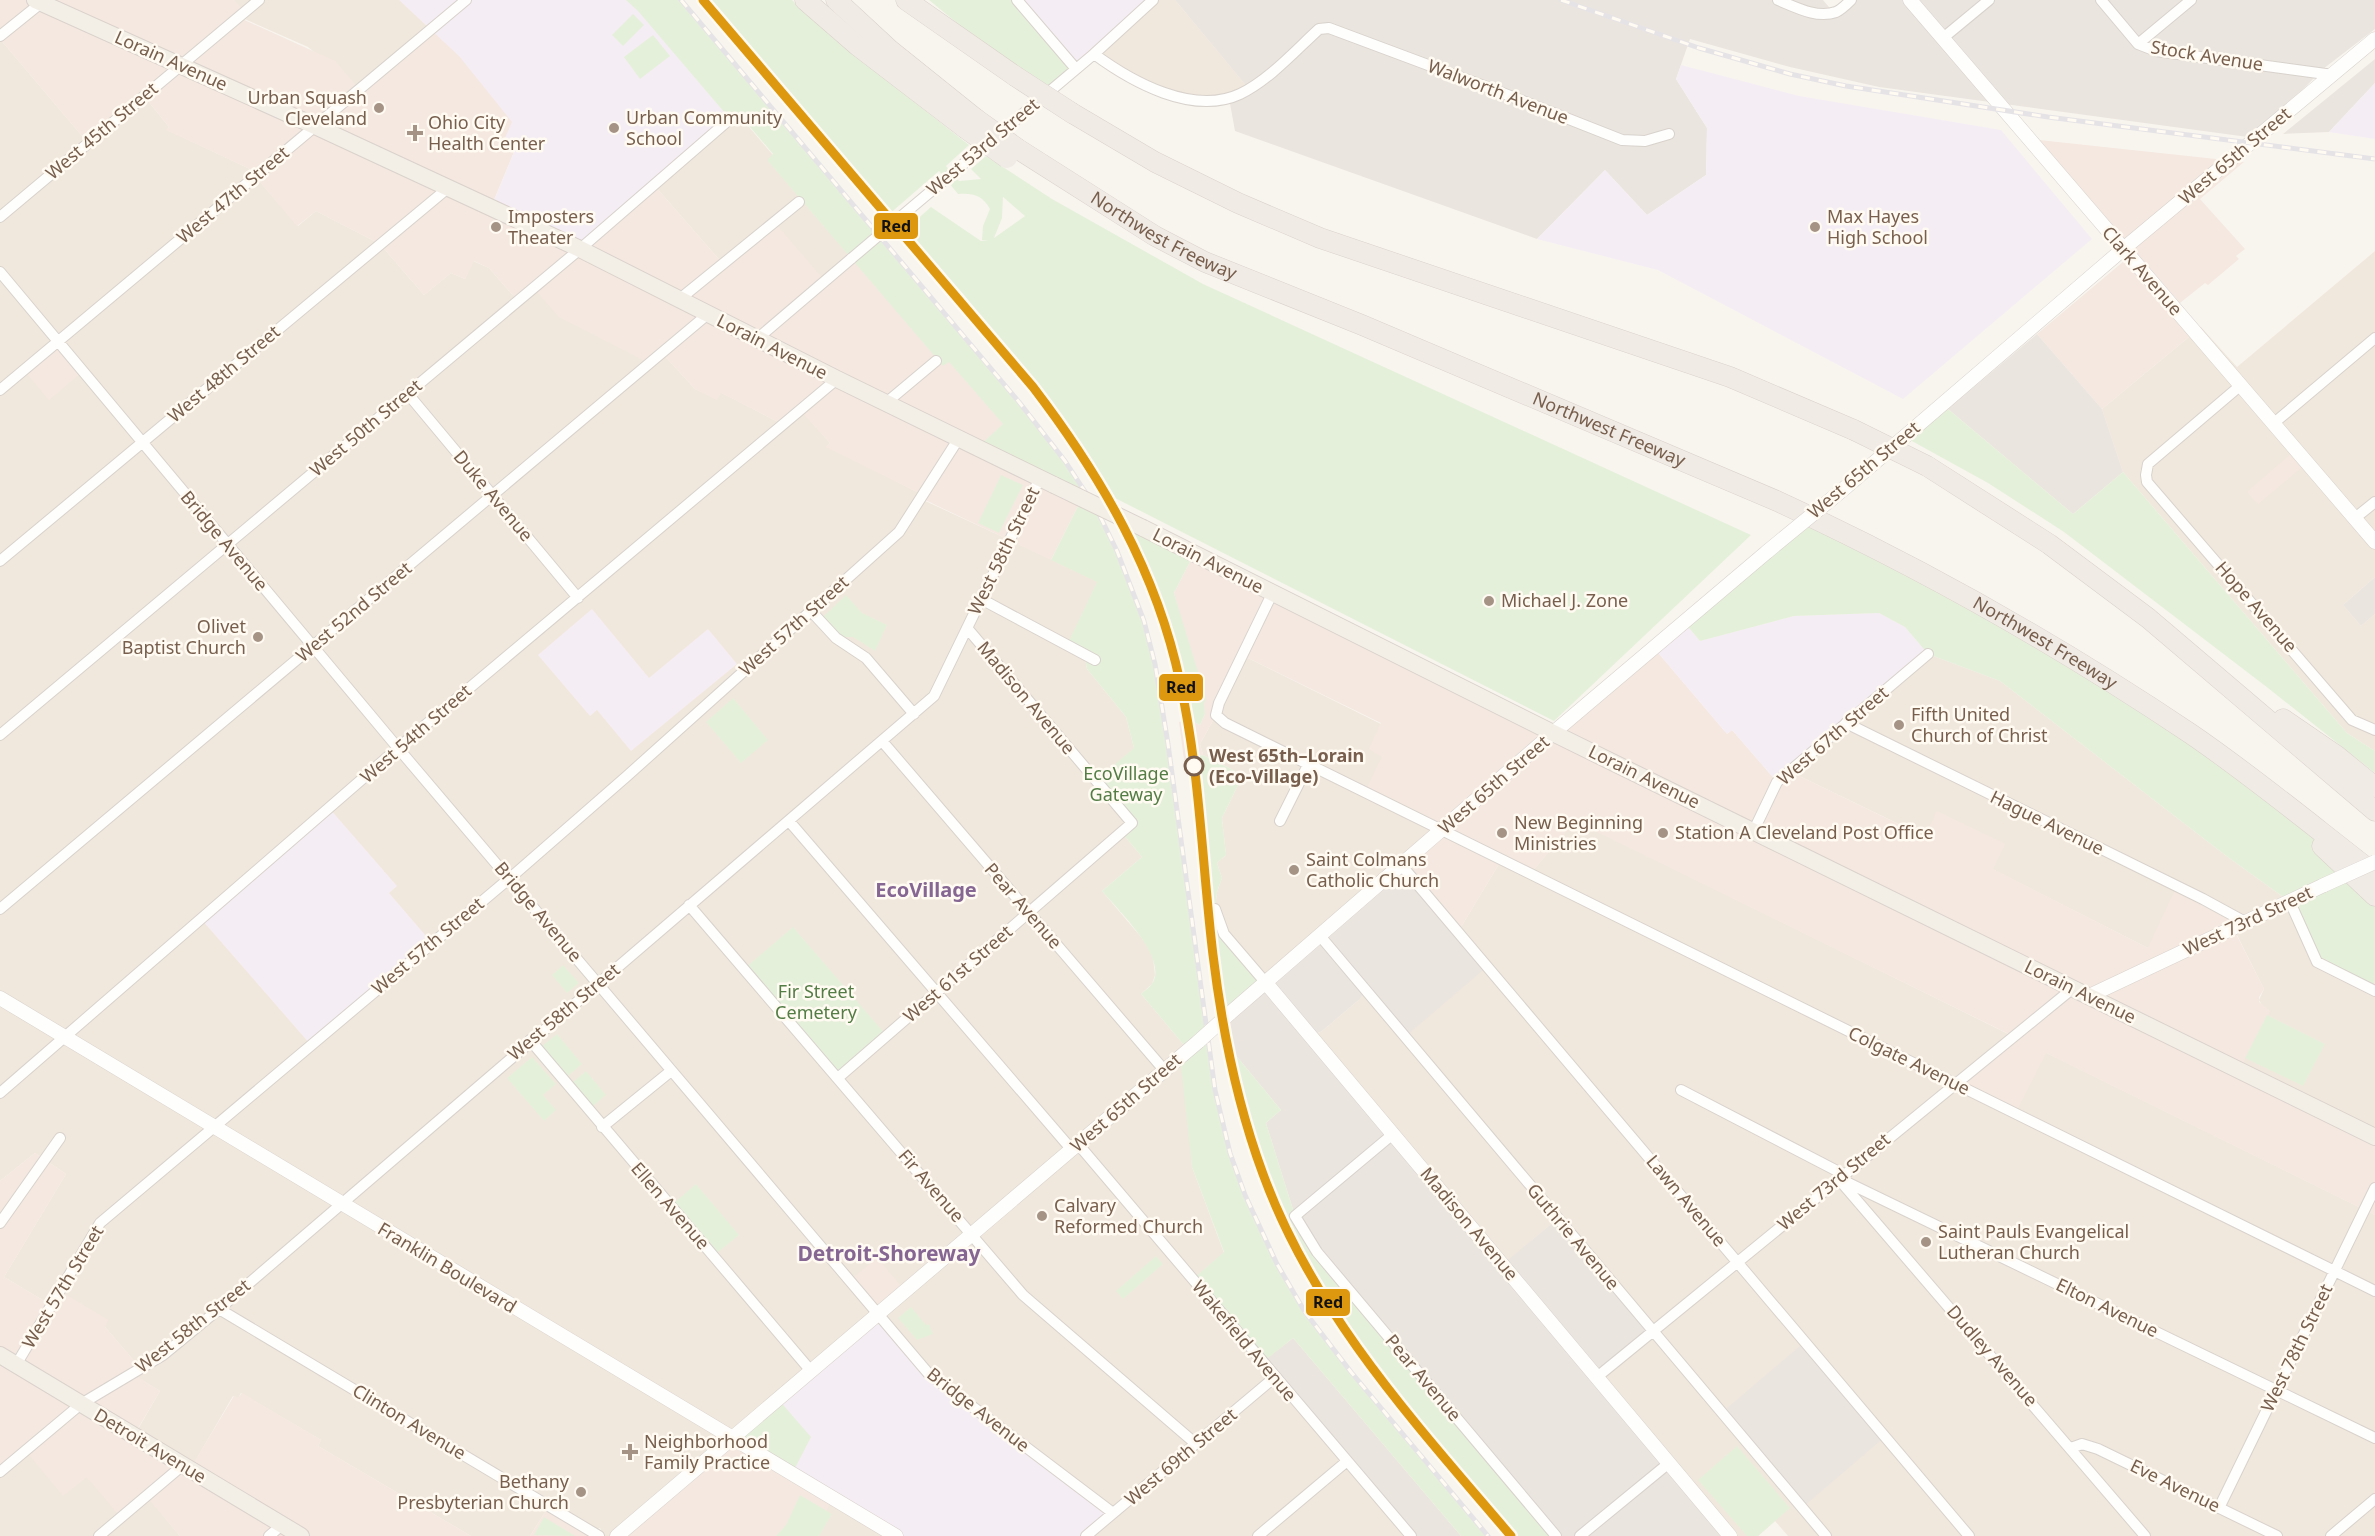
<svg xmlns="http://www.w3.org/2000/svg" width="2375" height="1536" font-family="'Noto Sans',sans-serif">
  <rect width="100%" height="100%" fill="#f8f5ef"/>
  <path fill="#f1e8dd" d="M234 0H475L360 90 308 47 240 17Z
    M1153 0H1175L1249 89 1229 98 1173 95 1094 54Z
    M0 39 88 143 144 96 169 127 167 130 248 168 298 226 316 211 380 244 424 295 451 273 465 279 473 261 489 268 518 301 534 287 662 353 695 389 717 399 720 392 784 425 801 410 830 443 827 446 923 495 921 499 1098 581 1068 645 1084 653 1087 669 1126 717 1134 748 1132 823 1122 833 1142 857 1102 891 1146 943 1153 958 1155 975 1152 984 1141 994 1188 1050 1192 1167 1224 1253 1411 1536H605L600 1528 591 1531 549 1506 530 1536H471L318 1446 321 1440 241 1393 238 1399 233 1396 190 1470 134 1436 160 1391 132 1374 141 1369 105 1327 51 1305 4 1277 66 1174 35 1153 0 1181Z
    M737 113 773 155 768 160 852 258 825 281 723 264 654 185Z
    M2375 251V577L2343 605 2361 626 2375 614V751L2347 733 2123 472 2102 409 2201 327 2237 367Z
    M1928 654 2000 681 2225 855 2290 902 2375 991V1137L2239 1071 2263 1007 2259 1000 2264 989 2234 929 2148 948 1996 871 1789 771Z
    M1242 655 1381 724 1382 756 1443 830 1266 983 1224 934 1215 909 1217 892 1222 878 1217 863 1226 855 1222 818 1243 775 1203 755 1200 744 1216 715Z
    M1575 820 2375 1215V1536H1788L1775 1521 1758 1536H1730L1597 1377 1557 1219 1503 1265 1311 1037 1322 1031 1360 999 1366 990 1458 932 1502 859 1531 873Z
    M26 1451 87 1477 147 1496 180 1536H0V1472Z"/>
  <path fill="#f5e8e0" d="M0 0H234L245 12 240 18 335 61 360 90 437 26 519 125 514 152 491 207 654 185 723 264 774 222 825 281 852 258 943 365 949 361 1004 424 978 447 1082 498 1051 560 921 498 923 495 826 447 830 443 801 411 784 425 721 393 717 400 695 389 662 353 649 363 559 317 534 288 518 301 489 268 474 261 465 279 451 273 424 295 380 244 316 211 297 226 248 168 166 130 169 127 144 96 88 143 0 39Z
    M2039 140 2244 162 2200 199 2245 249 2236 256 2239 259 2208 285 2205 283 2180 303Z
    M2124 261 2190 336 2102 409 2037 334Z
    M59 341 83 371 49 400 24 370Z
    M2291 454 2302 467 2258 504 2247 492Z
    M1194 554 1553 733 1654 648 1727 734 1732 730 1777 782 1789 771 1925 837 1937 811 2005 844 1993 869 2148 948 2177 886 2247 923 2234 930 2264 989 2259 997V1002L2270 1011 2239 1071 2375 1137V1215L2046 1053 2015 1114 1954 1084 2013 1036 1575 821 1531 873 1502 859 1458 932 1402 866 1443 830 1365 792 1382 757 1369 749 1381 723 1242 655 1216 715 1200 744 1203 755 1184 760 1179 722 1188 719 1200 725 1205 714 1174 593Z
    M35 1153 66 1174 4 1277 51 1305 60 1291 108 1320 105 1327 141 1369 133 1374 160 1391 134 1435 190 1469 234 1396 238 1398 242 1393 321 1440 318 1446 471 1536H180L147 1497 121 1518 87 1477 63 1496 26 1451 0 1472V1181Z
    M877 1258 906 1292 879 1315 851 1280Z
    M732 1438 833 1499 811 1536H617Z
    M549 1506 589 1536H530Z"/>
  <path fill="#ebe5df" d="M1175 0H1823L1834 13 1851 0H2375V29L2323 69 2255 138 1879 87 1790 67 1690 39 1676 79 1707 128 1706 175 1647 215 1605 170 1537 239 1235 131 1229 98 1248 88Z
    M2375 59V83L2329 132 2283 134Z
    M2037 334 2102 409 2123 472 2073 514 1948 409Z
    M2375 577V614L2361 626 2343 605Z
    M1402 866 1487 967 1405 1037 1366 991 1360 999 1322 1031 1312 1036 1503 1264 1557 1219 1653 1332 1597 1376 1730 1536H1556L1317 1252 1295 1216 1266 1123 1281 1110 1229 1047V1014Z
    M1293 1338 1461 1536H1411L1263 1362Z
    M1802 1344 1885 1437 1802 1508 1721 1413Z"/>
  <path fill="#f5edf4" d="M399 0H630L730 119 580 249 491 208 514 152 504 140 512 122 459 56Z
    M1017 0H1153L1076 69Z
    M1681 65 1799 96 2001 130 2092 239 1903 399 1658 270 1537 239 1605 170 1647 215 1706 175 1707 128 1676 79Z
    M2375 83V139L2329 132Z
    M592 609 649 678 708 629 737 664 631 751 597 710 590 716 538 655Z
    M1879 613 1905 627 1928 654 1777 782 1732 730 1727 734 1654 648 1684 622 1700 641 1794 616Z
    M330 809 397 886 389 893 432 943 310 1044 202 920Z
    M879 1315 928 1373 1113 1513 1086 1536H896L792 1474 778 1399Z"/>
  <path fill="#e5f0da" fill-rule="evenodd" d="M626 0H681L1019 402 1065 461 1097 510 1117 551 1144 621 1155 664 1168 744 1215 1090 1229 1153 1245 1195 1277 1264 1305 1312 1351 1372 1488 1536H1461L1293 1338 1263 1362 1193 1279 1224 1252 1192 1167 1180 1057 1188 1050 1141 994C1144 991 1149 988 1151 985 1171 960 1117 909 1102 891L1142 857 1122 833 1132 824 1096 780 1134 748 1126 717 1087 669 1084 653 1067 645 1097 582 1051 560 1082 498 978 447 1003 424 949 362 943 366 767 160 773 154 738 113 730 119 638 11Z
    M703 0H792L834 39 969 145 946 166 959 181 981 179 971 169 986 156 1052 199 1203 284 1751 535 1554 721 1115 498 964 295 906 229 931 207 981 241 988 240H982L983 226 990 209C982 195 973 193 958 194L939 171 887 216ZM1003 197 1025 216 994 238 1002 218Z
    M929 0H1017L1076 69 1044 95Z
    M633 14 644 25 623 46 612 35Z
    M653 35 670 56 640 79 624 57Z
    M1948 409 2073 514 2123 472 2347 733 2375 751V773L2268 688 2064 532 1988 483 1910 440Z
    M1001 475 1023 485 999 533 978 523Z
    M1810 516 1966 597 2265 789 2375 896V991L2317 962 2290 902 2225 855 2000 681 1928 654 1905 627 1879 613 1794 616 1700 641 1684 622Z
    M1120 518 1194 554 1174 593 1206 698 1204 704 1205 714 1200 725 1188 719C1173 648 1153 582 1120 518Z
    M846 595 862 613 887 625 875 651 853 637H842L823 617Z
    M733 698 768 740 741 763 706 722Z
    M1203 755 1243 775 1222 818 1226 855 1217 863 1222 878 1217 892 1215 909 1219 922 1266 983 1224 1019 1210 925 1193 757Z
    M793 927 887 1036 839 1077 745 968Z
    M563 965 579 983 567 993 552 975Z
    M2267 1015 2325 1044 2303 1086 2245 1058Z
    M557 1034 582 1064 568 1076 542 1046Z
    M1229 1047 1281 1110 1266 1123 1295 1216 1317 1252 1556 1536H1511C1426 1435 1334 1338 1280 1217 1255 1162 1242 1105 1229 1047Z
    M532 1057 556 1084 543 1095 556 1110 544 1121 507 1078Z
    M586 1071 606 1095 593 1106 573 1082Z
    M696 1184 739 1235 717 1253 674 1203Z
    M1156 1256 1163 1264 1123 1299 1116 1291Z
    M911 1307 926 1325 929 1324 933 1334 917 1340 898 1318Z
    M778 1399 811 1437 792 1474 732 1438Z
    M1737 1446 1790 1508 1758 1536H1747L1698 1480Z
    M800 1495 832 1514 819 1536H776L786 1525Z
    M544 1517 572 1534 575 1536 534 1535Z"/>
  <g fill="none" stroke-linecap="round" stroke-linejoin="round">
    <g stroke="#d8d2cc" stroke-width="12">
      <path id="minor" d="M1017 0 1076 69
        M1778 0C1795 7 1817 19 1836 12 1841 10 1847 4 1851 0
        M2101 0 2138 44 2156 51 2333 75
        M0 36 41 3
        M1943 38 1989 0
        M2138 44 2191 0
        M1094 54C1132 82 1193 116 1240 94 1268 81 1296 50 1319 29L1329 28 1495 90 1622 140 1645 141 1669 134
        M0 217 259 0
        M898 219 1094 54 1153 0
        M0 272 398 748 928 1373 1113 1513
        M681 298 799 202
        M757 339 852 258
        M2241 385 2148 464 2146 475 2147 482 2352 720 2375 730
        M0 390 466 0
        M408 394 578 598
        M887 402 936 361
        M2274 423 2375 338
        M2355 518 2375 502
        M0 561 448 188
        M1272 594 1219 703 1216 715 1225 723 2375 1291
        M981 599 1095 660
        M811 611 836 638 866 658 914 714
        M1846 723 2203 899 2247 923
        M0 735 580 249 730 119
        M882 741 1165 1071
        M789 821 1072 1150
        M1280 821 1309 763
        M1754 830 1777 782 1928 654
        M1402 866 1969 1536
        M2290 902 2317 962 2375 991
        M689 905 1023 1295 1196 1444
        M0 909 708 314
        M1215 909 1224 934 1266 983
        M1321 937 1826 1536
        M530 1040 811 1371
        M839 1077 1132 823 967 628
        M1681 1090 1843 1174
        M0 1093 398 748 837 379
        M602 1127 671 1071
        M1393 1134 1295 1216 1317 1252 1556 1536
        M1078 1144 1411 1536
        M1838 1178 2375 1438
        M1842 1183 2145 1536
        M0 1223 60 1138
        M219 1309 599 1536
        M16 1365 100 1223 517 872 627 776 899 532 959 438
        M1597 1377 2072 989
        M2071 1448 2082 1444 2098 1449 2277 1536
        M0 1472 81 1404 163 1355 219 1309 934 696 1040 478
        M2219 1508 2375 1188
        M99 1536 183 1465
        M269 1536 282 1525
        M1086 1536 1275 1377
        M1258 1536 1346 1462
        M1580 1536 1669 1463
        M2331 1536 2375 1499"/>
    </g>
    <g stroke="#d8d2cc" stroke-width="15">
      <path id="tertiary" d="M1910 0 2375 542
        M1846 487 2122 250 2375 39
        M1266 983 1730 1536
        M2089 996 2324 885
        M0 998 896 1536
        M1229 1014 1553 733 1768 551
        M617 1536 1199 1041"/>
    </g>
    <g stroke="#dad2cc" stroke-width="18">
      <path id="primary" d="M35 0 315 126 580 249 837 379 1054 485
        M1143 528 1553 733 2375 1137
        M0 1355 301 1536"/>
    </g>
    <g stroke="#dad2cc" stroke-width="21">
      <g id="motorway">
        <path d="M805 0 858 46 965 128"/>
        <path d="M836 0 890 50 976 119"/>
        <path d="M906 0 1015 76"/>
        <path d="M1072 113 1155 162 1238 203 1320 238 1730 377 1854 430"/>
        <path id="s1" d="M1018 149 1155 236 1205 262 1362 325 1777 501C1920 567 2060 646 2191 734 2254 777 2314 827 2375 874"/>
        <path d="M1927 466 2049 544 2148 618 2375 811"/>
        <path d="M2283 719 2337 756 2375 787"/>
        <path d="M2322 846 2375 896"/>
      </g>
    </g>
    <use href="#minor" stroke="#fefefd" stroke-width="10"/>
    <use href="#tertiary" stroke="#fefefd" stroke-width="14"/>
    <use href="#primary" stroke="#f3efe7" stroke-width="16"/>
    <use href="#motorway" stroke="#f1ebe6" stroke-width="20"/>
    <g stroke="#e6e3e6" stroke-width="5">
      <path id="rail" d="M681 0 1019 402 1065 461 1097 510 1117 551 1144 621 1155 664 1168 744 1215 1090 1230 1153 1245 1195 1277 1264 1305 1312 1351 1372 1488 1536
        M1561 0 1699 48 1790 74 1846 86 2048 117 2375 159"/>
    </g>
    <use href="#rail" stroke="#fffaf2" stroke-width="3" stroke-dasharray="9" stroke-linecap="butt"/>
    <g stroke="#d8d2cc" stroke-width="12" stroke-linecap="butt">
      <path id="minor-bridge" d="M852 258 898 219"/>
    </g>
    <g stroke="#d8d2cc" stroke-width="15" stroke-linecap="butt">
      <path id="tertiary-bridge" d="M1768 551 1846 487
        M2324 885 2375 862
        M1199 1041 1229 1014"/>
    </g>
    <g stroke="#dad2cc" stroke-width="18" stroke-linecap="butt">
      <path id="primary-bridge" d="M1054 485 1143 528"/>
    </g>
    <g stroke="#dad2cc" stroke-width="21" stroke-linecap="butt">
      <path id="motorway-bridge" d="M1015 76 1072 113
        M976 119 1018 149
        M965 128 1007 158
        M1854 430 1927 466"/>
    </g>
    <use href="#minor-bridge" stroke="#fefefd" stroke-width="10"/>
    <use href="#tertiary-bridge" stroke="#fefefd" stroke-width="14"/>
    <use href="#primary-bridge" stroke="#f3efe7" stroke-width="16"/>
    <use href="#motorway-bridge" stroke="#f1ebe6" stroke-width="20"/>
    <g stroke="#fffaf2" stroke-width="14">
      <path id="metro-1" d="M703 0 1033 387C1101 476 1157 572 1180 682 1200 772 1202 864 1213 955 1222 1029 1237 1104 1263 1174 1314 1314 1416 1424 1511 1536"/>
    </g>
    <use href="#metro-1" stroke="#de980f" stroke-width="9"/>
  </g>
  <g fill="#a59486" stroke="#fffaf2" stroke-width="2">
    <circle cx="379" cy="108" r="6"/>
    <circle cx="614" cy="128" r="6"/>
    <path d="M412 124h6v6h6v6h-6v6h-6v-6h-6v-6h6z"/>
    <circle cx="496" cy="227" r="6"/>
    <circle cx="1815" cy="227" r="6"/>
    <circle cx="1489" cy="601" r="6"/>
    <circle cx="258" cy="637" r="6"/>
    <circle cx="1899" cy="725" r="6"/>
    <circle cx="1502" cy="833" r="6"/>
    <circle cx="1663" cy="833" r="6"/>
    <circle cx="1294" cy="870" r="6"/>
    <circle cx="1042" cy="1216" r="6"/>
    <circle cx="1926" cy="1242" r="6"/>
    <path d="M627 1443h6v6h6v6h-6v6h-6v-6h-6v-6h6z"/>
    <circle cx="581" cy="1492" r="6"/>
  </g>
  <circle fill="#fffaf2" stroke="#785f4d" stroke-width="3" cx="1194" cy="766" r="9"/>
  <g text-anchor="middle" stroke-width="5" stroke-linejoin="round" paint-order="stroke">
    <g font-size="18" fill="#785f4d" stroke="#fffaf2">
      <text transform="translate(2207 56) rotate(9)" y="6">Stock Avenue</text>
      <text transform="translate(171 61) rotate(24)" y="6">Lorain Avenue</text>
      <text transform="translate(1498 92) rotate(21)" y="6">Walworth Avenue</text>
      <text transform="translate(102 131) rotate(-40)" y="6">West 45th Street</text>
      <text transform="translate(983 147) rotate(-40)" y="6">West 53rd Street</text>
      <text transform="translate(2235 156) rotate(-40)" y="6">West 65th Street</text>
      <text transform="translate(233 195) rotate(-40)" y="6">West 47th Street</text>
      <text dy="6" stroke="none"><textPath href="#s1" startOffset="170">Northwest Freeway</textPath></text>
      <text transform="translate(2142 271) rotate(49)" y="6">Clark Avenue</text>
      <text transform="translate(772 347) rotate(27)" y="6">Lorain Avenue</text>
      <text transform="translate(224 374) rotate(-40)" y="6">West 48th Street</text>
      <text transform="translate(366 428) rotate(-40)" y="6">West 50th Street</text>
      <text dy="6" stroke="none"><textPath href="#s1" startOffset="656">Northwest Freeway</textPath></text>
      <text transform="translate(1864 470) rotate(-40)" y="6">West 65th Street</text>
      <text transform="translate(493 496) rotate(50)" y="6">Duke Avenue</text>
      <text transform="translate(224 541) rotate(50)" y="6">Bridge Avenue</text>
      <text transform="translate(1004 551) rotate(-64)" y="6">West 58th Street</text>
      <text transform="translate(1208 561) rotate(27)" y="6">Lorain Avenue</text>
      <text transform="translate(2256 607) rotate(49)" y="6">Hope Avenue</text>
      <text transform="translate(354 612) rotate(-40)" y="6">West 52nd Street</text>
      <text transform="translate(794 626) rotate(-42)" y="6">West 57th Street</text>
      <text dy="6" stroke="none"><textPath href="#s1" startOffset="1142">Northwest Freeway</textPath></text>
      <text transform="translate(1026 698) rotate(50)" y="6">Madison Avenue</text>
      <text transform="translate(416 734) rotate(-41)" y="6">West 54th Street</text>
      <text transform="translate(1833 736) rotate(-41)" y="6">West 67th Street</text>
      <text transform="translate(1644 777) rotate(26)" y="6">Lorain Avenue</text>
      <text transform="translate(1494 785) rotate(-41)" y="6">West 65th Street</text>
      <text transform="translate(2047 823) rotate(26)" y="6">Hague Avenue</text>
      <text transform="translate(1023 906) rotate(49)" y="6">Pear Avenue</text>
      <text transform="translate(538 912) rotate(50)" y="6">Bridge Avenue</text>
      <text transform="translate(2248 921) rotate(-25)" y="6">West 73rd Street</text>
      <text transform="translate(428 946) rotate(-40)" y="6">West 57th Street</text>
      <text transform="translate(958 974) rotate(-41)" y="6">West 61st Street</text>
      <text transform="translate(2080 992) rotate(26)" y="6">Lorain Avenue</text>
      <text transform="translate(564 1012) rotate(-40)" y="6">West 58th Street</text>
      <text transform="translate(1909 1061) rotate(26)" y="6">Colgate Avenue</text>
      <text transform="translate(1126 1103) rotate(-41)" y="6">West 65th Street</text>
      <text transform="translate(1834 1182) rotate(-40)" y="6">West 73rd Street</text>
      <text transform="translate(931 1186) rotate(49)" y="6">Fir Avenue</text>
      <text transform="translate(1686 1201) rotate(50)" y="6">Lawn Avenue</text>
      <text transform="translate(670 1206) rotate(49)" y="6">Ellen Avenue</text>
      <text transform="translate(1469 1224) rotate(50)" y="6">Madison Avenue</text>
      <text transform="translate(1573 1237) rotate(50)" y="6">Guthrie Avenue</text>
      <text transform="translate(447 1268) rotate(31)" y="6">Franklin Boulevard</text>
      <text transform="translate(63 1287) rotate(-59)" y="6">West 57th Street</text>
      <text transform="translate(2107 1308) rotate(26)" y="6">Elton Avenue</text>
      <text transform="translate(193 1326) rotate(-38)" y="6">West 58th Street</text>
      <text transform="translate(1244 1341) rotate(50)" y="6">Wakefield Avenue</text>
      <text transform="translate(2297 1348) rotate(-64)" y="6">West 78th Street</text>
      <text transform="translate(1992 1356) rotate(49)" y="6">Dudley Avenue</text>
      <text transform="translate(1423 1378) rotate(50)" y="6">Pear Avenue</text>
      <text transform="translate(978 1410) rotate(38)" y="6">Bridge Avenue</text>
      <text transform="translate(409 1422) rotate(31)" y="6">Clinton Avenue</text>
      <text transform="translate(150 1446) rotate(31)" y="6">Detroit Avenue</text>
      <text transform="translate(1181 1457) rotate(-40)" y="6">West 69th Street</text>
      <text transform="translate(2175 1486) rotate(26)" y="6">Eve Avenue</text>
    </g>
    <g font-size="18" fill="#785f4d" stroke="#fffaf2" text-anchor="start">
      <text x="367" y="104" text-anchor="end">Urban Squash<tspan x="367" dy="21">Cleveland</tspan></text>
      <text x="626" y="124">Urban Community<tspan x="626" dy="21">School</tspan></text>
      <text x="428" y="129">Ohio City<tspan x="428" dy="21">Health Center</tspan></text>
      <text x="508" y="223">Imposters<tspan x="508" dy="21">Theater</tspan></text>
      <text x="1827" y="223">Max Hayes<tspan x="1827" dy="21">High School</tspan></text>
      <text x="1501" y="607">Michael J. Zone</text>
      <text x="246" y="633" text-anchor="end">Olivet<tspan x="246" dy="21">Baptist Church</tspan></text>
      <text x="1911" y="721">Fifth United<tspan x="1911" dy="21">Church of Christ</tspan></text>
      <text x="1514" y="829">New Beginning<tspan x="1514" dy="21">Ministries</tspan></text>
      <text x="1675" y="839">Station A Cleveland Post Office</text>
      <text x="1306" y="866">Saint Colmans<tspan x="1306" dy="21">Catholic Church</tspan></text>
      <text x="1054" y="1212">Calvary<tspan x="1054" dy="21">Reformed Church</tspan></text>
      <text x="1938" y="1238">Saint Pauls Evangelical<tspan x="1938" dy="21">Lutheran Church</tspan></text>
      <text x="644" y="1448">Neighborhood<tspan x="644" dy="21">Family Practice</tspan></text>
      <text x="569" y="1488" text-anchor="end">Bethany<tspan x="569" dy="21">Presbyterian Church</tspan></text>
    </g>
    <g font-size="18" font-weight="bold" fill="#785f4d" stroke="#fffaf2" text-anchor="start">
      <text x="1209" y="762">West 65th–Lorain<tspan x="1209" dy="21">(Eco-Village)</tspan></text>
    </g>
    <g font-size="18" fill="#537d45" stroke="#fffaf2">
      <text x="1126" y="780">EcoVillage<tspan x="1126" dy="21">Gateway</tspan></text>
      <text x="816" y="998">Fir Street<tspan x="816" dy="21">Cemetery</tspan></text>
    </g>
    <g font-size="20" font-weight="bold" fill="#866693" stroke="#fffaf2">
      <text x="926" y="897">EcoVillage</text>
    </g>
    <g font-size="21" font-weight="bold" fill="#866693" stroke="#fffaf2">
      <text x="889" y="1261">Detroit-Shoreway</text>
    </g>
  </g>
  <g stroke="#fffaf2" stroke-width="2">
    <rect x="873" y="212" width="46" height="28" rx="6" fill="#de980f"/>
    <rect x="1158" y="673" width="46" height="29" rx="6" fill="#de980f"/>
    <rect x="1305" y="1288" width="46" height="29" rx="6" fill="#de980f"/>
  </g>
  <g font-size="16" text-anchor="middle" font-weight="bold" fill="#111">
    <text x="896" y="232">Red</text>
    <text x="1181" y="693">Red</text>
    <text x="1328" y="1308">Red</text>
  </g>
</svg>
